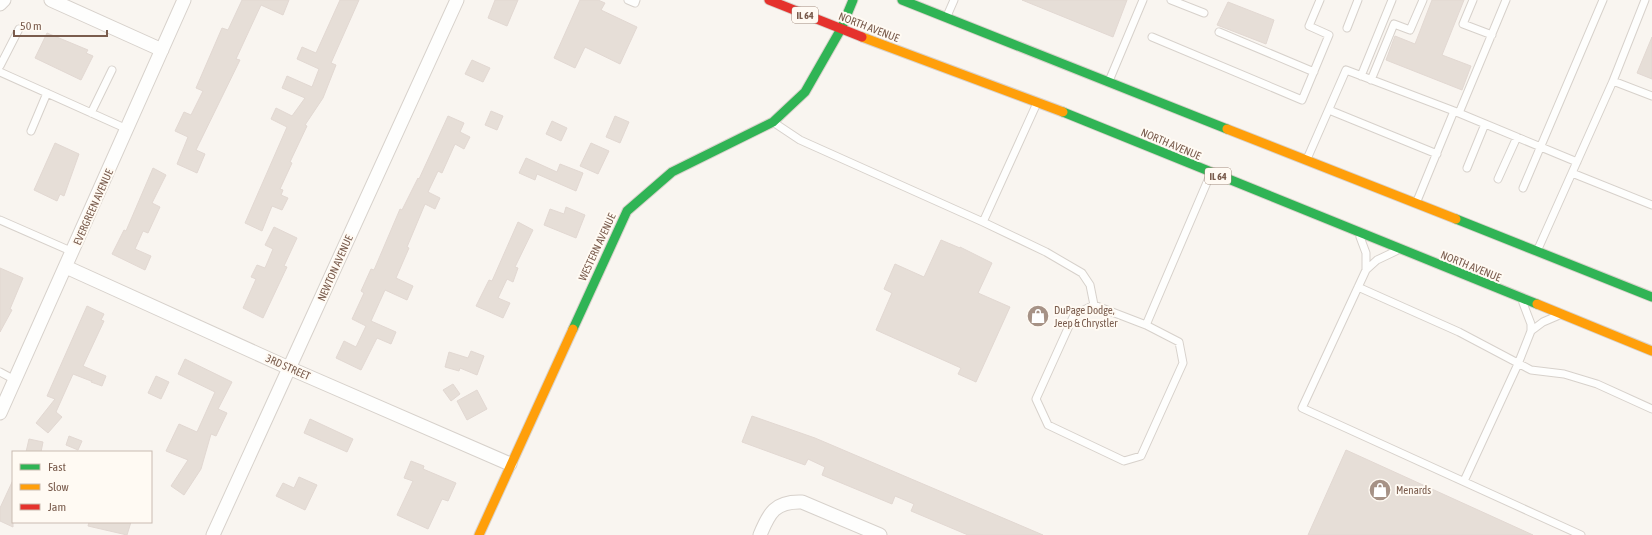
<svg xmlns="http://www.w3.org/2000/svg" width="1652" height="535" font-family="'Asap Condensed',sans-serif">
  <rect width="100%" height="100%" fill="#f9f5f0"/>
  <path fill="#e6ded7" stroke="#e2d8d2" d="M242 0H289L283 15 261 5 236 59 240 60 196 150 205 154 197 173 177 164 188 137 175 131 184 112 191 115 203 91 196 88 222 28 228 30Z
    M340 0H359L331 63 336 65 323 98 305 125 307 126 290 162 292 163 280 189 283 190 281 195 288 198 282 210 272 206 262 231 245 223 287 127 271 119 276 108 292 116 305 98 282 88 287 76 312 87 319 69 297 59 302 47 316 53Z
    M495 0H518L507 26 488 18Z
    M580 0H598L605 3 601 10 637 27 620 64 585 47 575 68 554 58Z
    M1022 0H1127L1113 37Z
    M1432 0H1464L1442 55 1471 66 1462 90 1386 60 1395 36 1415 44Z
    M1228 2 1274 20 1266 44 1217 25Z
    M47 33 88 50 86 53 93 56 81 80 35 58Z
    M1652 37V79L1637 73Z
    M472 60 490 68 483 82 465 74Z
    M491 111 503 116 497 130 485 125Z
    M448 116 464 123 460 132 470 137 464 149 455 144 442 173 438 171 428 192 440 198 435 209 425 204 407 247 409 248 396 278 413 286 407 300 385 290 371 321 396 332 391 344 377 338 361 370 336 358 344 341 356 347 366 326 352 319 364 293 361 291 371 269 374 270 400 209 402 210 418 178 419 179Z
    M615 116 629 122 620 143 606 137Z
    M552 121 567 128 561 141 546 134Z
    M55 143 79 154 64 196 60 194 57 201 34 190Z
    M591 143 609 151 598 174 580 166Z
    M526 158 557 172 560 164 583 173 576 191 537 174 535 180 519 173Z
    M153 168 166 175 152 203 160 207 148 233 143 231 135 249 151 256 145 270 112 254 124 230 126 231Z
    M566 207 585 215 576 238 544 225 550 209 564 214Z
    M518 222 533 230 515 267 518 268 513 282 507 279 498 298 510 303 503 318 476 306 489 280 492 281Z
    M274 227 297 238 284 266 287 267 263 318 243 308 256 279 251 277 257 265 265 268 273 249 265 245Z
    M941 240 960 248V247L992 263 978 293 1010 307 976 382 958 374 961 368 876 330 892 293 884 289 895 264 924 277Z
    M0 268 23 278 10 309 12 310 0 332Z
    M87 306 104 314 101 320 104 321 83 366 106 376 102 386 91 382 92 380 91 381 73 374 56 412 62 417 48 433 36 423 55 399 47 396Z
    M471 351 484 356 477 375 460 368 459 371 445 367 449 352 468 358Z
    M185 359 232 382 218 409 227 413 216 436 211 434 201 469 184 495 171 486 188 460 166 451 179 424 197 432 215 392 178 374Z
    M156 376 169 382 161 399 148 393Z
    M453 384 460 394 451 401 443 390Z
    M477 390 487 409 467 420 457 401Z
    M752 416 815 438 1043 535H968L911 511 914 504 895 496 892 504 822 475 825 467 808 459 805 465 742 442Z
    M310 419 353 439 347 452 304 433Z
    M69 436 82 441 78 450 66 445Z
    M29 439 43 442 41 452H26Z
    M1346 450 1533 535H1308Z
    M411 461 424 466 423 469 456 483 448 501 442 499 428 529 397 515 413 481 404 478Z
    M299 477 317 485 305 510 276 496 283 483 294 488Z
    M13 480V527L0 521V508Z
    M89 522H131L127 535 88 526Z"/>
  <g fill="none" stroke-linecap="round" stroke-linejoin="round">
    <g stroke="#d7d1cb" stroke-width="9">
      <path id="lane" d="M628 0 635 3 636 0
        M1171 0 1204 13
        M1473 0 1463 24 1492 35
        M947 16 954 0
        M1347 28 1358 0
        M1219 32 1314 72
        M1152 37 1302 100 1329 35 1309 26 1320 0
        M0 66 19 29
        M0 72 127 129
        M1361 76 1392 0
        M1371 80 1394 24 1410 30 1423 0
        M1109 81 1143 0
        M1613 81 1645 0
        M1329 110 1437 154
        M1454 111 1577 162
        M91 113 112 70
        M1459 113 1506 0
        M773 122 800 140 983 222 1037 103
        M31 131 47 93
        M1307 159 1346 70 1454 111 1417 201
        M1467 168 1485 124
        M1572 173 1652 205
        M1498 179 1517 137
        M1523 188 1603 0
        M0 220 73 252
        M983 222 1046 252 1082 273 1090 285 1094 305
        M1360 237 1366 253V270
        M1538 249 1613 81 1652 96
        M1396 251 1377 260 1366 270 1302 408 1581 535
        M1358 287 1459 332 1531 370 1564 374 1597 384 1652 409
        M1146 325 1094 305 1074 315 1036 399 1048 425 1124 461 1141 456 1183 363 1179 342 1146 325 1211 173
        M1531 331 1543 322 1557 316
        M0 372 15 380
        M1464 481 1518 364 1531 331V324L1523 303"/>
    </g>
    <g stroke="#d7d1cb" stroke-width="15">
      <path id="street" d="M51 0 162 50
        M0 4 4 0
        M66 267 289 368 510 464
        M0 413 184 0
        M213 535 457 0
        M760 535C769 513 775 501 802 502L880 535"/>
    </g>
    <g stroke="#d9d2cb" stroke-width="11">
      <path id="fast" d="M902 0 1227 129
        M1063 112 1537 304
        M1456 219 1652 297
        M573 329 627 211 672 172 773 122 805 92 841 29 853 0"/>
    </g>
    <g stroke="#d9d2cb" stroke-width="11">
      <path id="slow" d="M862 37 1063 112
        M1227 129 1456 219
        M1537 304 1652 351
        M479 535 573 329"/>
    </g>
    <g stroke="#d9d2cb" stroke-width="11">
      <path id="jam" d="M769 0 862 37"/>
    </g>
    <use href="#lane" stroke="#fefefd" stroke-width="7"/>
    <use href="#street" stroke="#fefefd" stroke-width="13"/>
    <use href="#fast" stroke="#30b455" stroke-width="9"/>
    <use href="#slow" stroke="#ff9f0a" stroke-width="9"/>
    <use href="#jam" stroke="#e5322d" stroke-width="9"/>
  </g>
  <defs>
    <g id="shop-disc" transform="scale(1.15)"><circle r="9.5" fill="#a69286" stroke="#fffaf3"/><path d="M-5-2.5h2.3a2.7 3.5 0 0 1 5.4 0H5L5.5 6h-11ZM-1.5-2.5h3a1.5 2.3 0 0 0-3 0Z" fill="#fff"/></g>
  </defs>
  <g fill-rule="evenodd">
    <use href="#shop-disc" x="1038" y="316"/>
    <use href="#shop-disc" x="1380" y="490"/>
  </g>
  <g text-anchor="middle" stroke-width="4" stroke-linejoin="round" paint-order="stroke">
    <g fill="#fffaf3" stroke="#a28b7f" stroke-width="1">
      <rect x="792" y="7" width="26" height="16" rx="3"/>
      <rect x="1205" y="168" width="26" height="16" rx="3"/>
    </g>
    <g font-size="10" font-weight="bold" fill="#7a5c4d">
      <text x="805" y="19">IL 64</text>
      <text x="1218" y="180">IL 64</text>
    </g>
    <g font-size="11" fill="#7a5c4d" stroke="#fffaf3">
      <text transform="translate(869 27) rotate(21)" y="4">NORTH AVENUE</text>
      <text transform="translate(1171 144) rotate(23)" y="4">NORTH AVENUE</text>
      <text transform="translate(93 207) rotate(-66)" y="4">EVERGREEN AVENUE</text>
      <text transform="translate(597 247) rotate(-65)" y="4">WESTERN AVENUE</text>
      <text transform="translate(1471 266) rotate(22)" y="4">NORTH AVENUE</text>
      <text transform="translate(335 268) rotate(-66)" y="4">NEWTON AVENUE</text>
      <text transform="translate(288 367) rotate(24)" y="4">3RD STREET</text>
    </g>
    <g font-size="11" fill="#7a5c4d" stroke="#fffaf3" text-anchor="start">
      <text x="1054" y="314">DuPage Dodge,<tspan x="1054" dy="13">Jeep &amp; Chrystler</tspan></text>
      <text x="1396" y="494">Menards</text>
    </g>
  </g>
  <rect x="12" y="451" width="140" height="72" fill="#fffaf3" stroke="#cabbb1"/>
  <rect x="20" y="464" width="20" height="6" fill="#30b455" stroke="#cabbb1"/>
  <text x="48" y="471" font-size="12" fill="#7a5c4d">Fast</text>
  <rect x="20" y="484" width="20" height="6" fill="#ff9f0a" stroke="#cabbb1"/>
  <text x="48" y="491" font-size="12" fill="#7a5c4d">Slow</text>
  <rect x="20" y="504" width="20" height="6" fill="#e5322d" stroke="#cabbb1"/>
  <text x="48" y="511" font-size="12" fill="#7a5c4d">Jam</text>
  <path d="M14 30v6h93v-6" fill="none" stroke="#7a5c4d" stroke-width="2"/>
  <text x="20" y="30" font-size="12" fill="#7a5c4d" stroke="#fffaf3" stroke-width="3" paint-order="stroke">50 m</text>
</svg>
